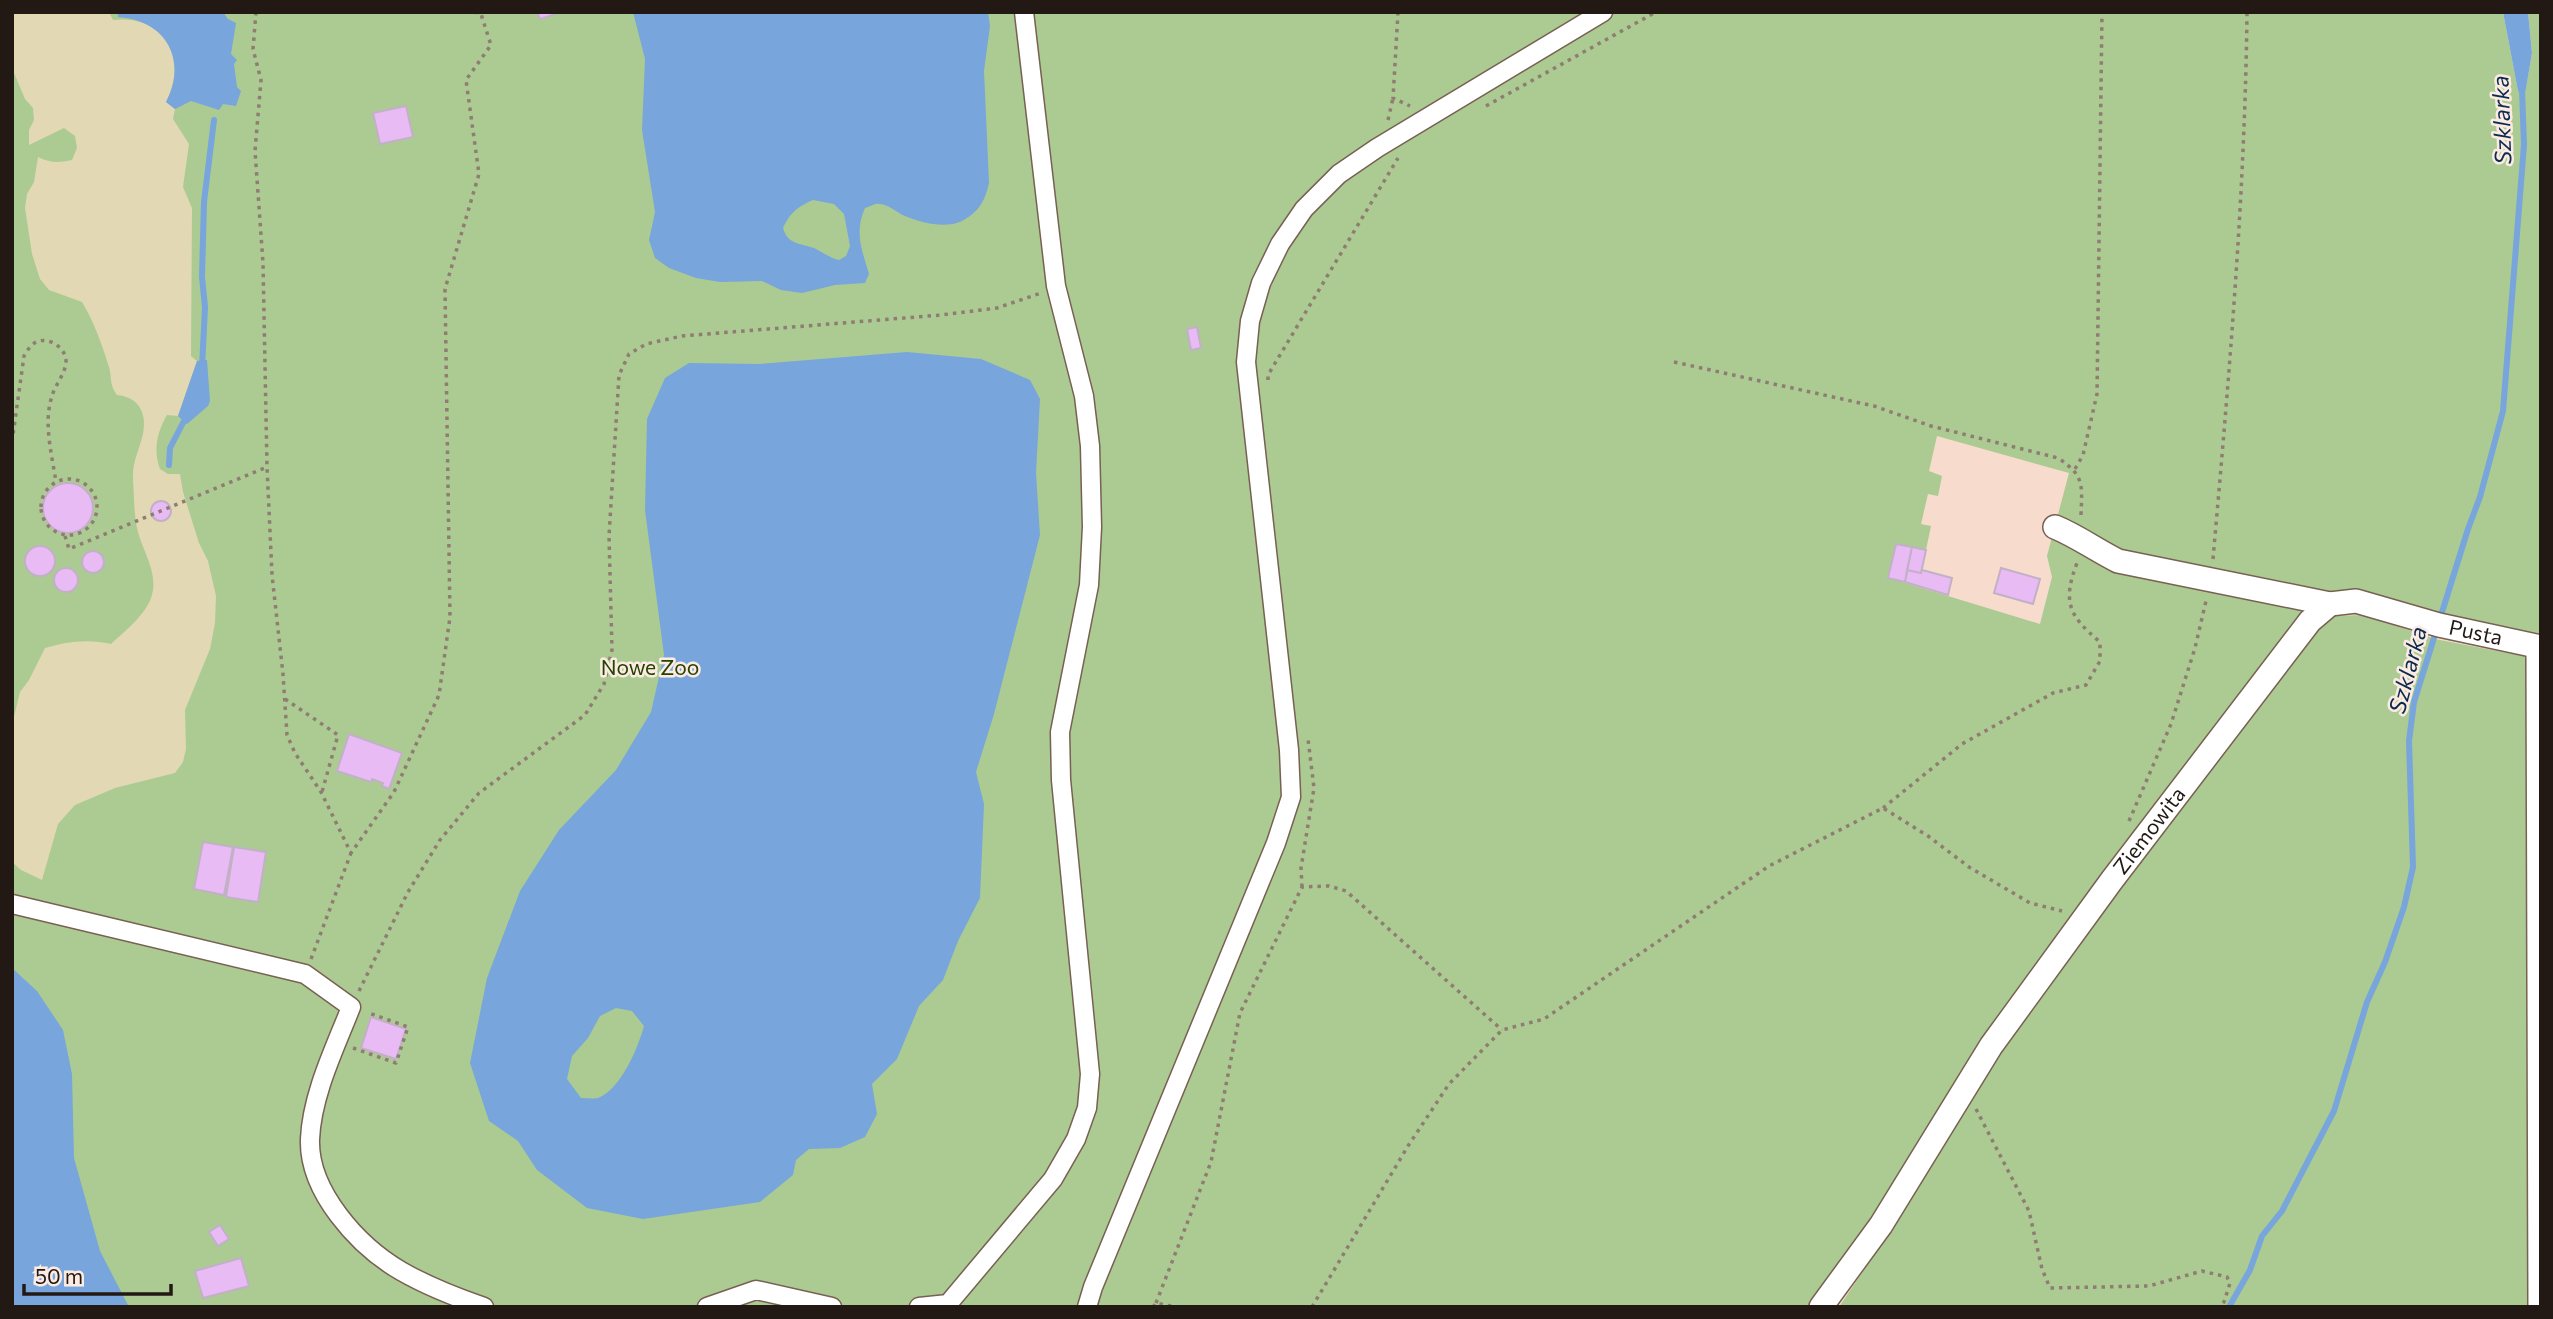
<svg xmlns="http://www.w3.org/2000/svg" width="2553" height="1319" font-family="Commissioner,sans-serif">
  <rect width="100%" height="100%" fill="#f7dbcc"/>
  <path fill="#abcb92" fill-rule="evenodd" d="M12 12H2503L2518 91 2523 96 2525 93 2532 53 2528 12H2541V638L2329 599 1812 1307H12ZM1937 436 2069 473 2047 556 2052 577 2040 624 1889 578 1896 544 1926 550 1931 526 1921 524 1928 494 1938 496 1942 476 1929 471Z
    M2364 615 2435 639 2528 657 2532 1307H1839L1884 1240 1956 1121 2083 930 2307 639 2331 616Z"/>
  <path fill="#e2d8b3" d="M12 12H109L113 20C164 14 189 58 166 102L175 109 173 119 189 144 183 187 192 208 191 356 197 361 178 416 167 415C157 432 153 450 160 469L168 474H180L183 492 199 543 208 561 216 596 215 623 210 649 185 710 186 749 183 762 175 773 115 788 75 805 58 824 42 880 21 870 12 862V725L20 692 29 680 45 648C67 641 89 639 111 644 126 630 150 612 153 590 156 568 141 548 137 528 134 513 134 495 133 479 131 455 150 436 142 412 138 401 128 396 117 395 108 382 113 377 108 364 101 342 94 322 82 302L49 290 40 279 32 254 25 208 27 194 34 182 38 157C50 163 59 163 72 160L77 148 75 136 64 128 29 145V130L34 120 33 108 25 99 12 68Z"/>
  <path fill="#78a5db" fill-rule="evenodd" d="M118 12H223L228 19 236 23 231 54 237 60 234 64 237 87 241 91 236 106 223 104 219 110 191 101 175 109 166 102C188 60 166 20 118 17Z
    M633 12H988L990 26 984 71 989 183C985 201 979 212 962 221 945 229 922 223 905 216 895 212 887 202 875 204 872 205 869 207 865 208 854 232 862 250 869 274L865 283 835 285 802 293 781 290 762 281 720 282 696 278 669 268 655 258 649 240 655 212 642 130 645 59ZM813 200 834 204 844 214 850 246 846 256 839 260C829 258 823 252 814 248 800 243 788 245 783 228 790 213 797 207 813 200Z
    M2503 12H2528L2532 53 2525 94 2523 96 2518 91Z
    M907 352 981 359 1030 380 1040 399 1036 473 1040 535 994 714 976 772 984 804 980 898 958 941 943 980 919 1006 897 1059 872 1084 877 1114 865 1137 840 1148 809 1149 796 1160 793 1175 760 1202 643 1219 587 1208 537 1170 518 1141 489 1121 470 1063 487 978 520 891 559 830 616 770 651 712 664 655 645 510 647 419 665 378 689 363 760 364ZM616 1008 632 1011 644 1026C638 1048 621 1089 598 1098 594 1099 585 1098 581 1098L567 1079 572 1056 588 1038 600 1016Z
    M207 360 210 401 208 406 187 424 178 416 197 361Z
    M12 968 37 991 63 1030 72 1074 74 1158 100 1251 129 1307H12Z"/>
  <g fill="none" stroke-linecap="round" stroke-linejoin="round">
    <path stroke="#78a5db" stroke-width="6" d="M202 368 205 307 202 277 204 202 214 120
      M169 465 170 448 187 415
      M2229 1307 2250 1270 2262 1236 2282 1211 2334 1111 2367 1002 2385 962 2404 907 2413 867 2409 741 2414 702 2468 529 2480 497 2503 411 2524 145 2522 90"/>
  </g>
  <path fill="#e9bbf5" stroke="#c2b0c7" stroke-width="2" d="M537 12H559V13L540 19Z
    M406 106 413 137 380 144 373 113Z
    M1197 327 1201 348 1191 350 1187 329Z
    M43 508a25 25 0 1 1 50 0a25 25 0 1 1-50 0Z
    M151 511a10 10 0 1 1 20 0a10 10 0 1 1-20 0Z
    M1896 544 1912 547 1905 582 1888 578Z
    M25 561a15 15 0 1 1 30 0a15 15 0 1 1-30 0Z
    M1912 547 1926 550 1921 573 1907 570Z
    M82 562a11 11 0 1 1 22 0a11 11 0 1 1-22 0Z
    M2001 568 2040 579 2033 604 1994 593Z
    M54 580a12 12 0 1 1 24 0a12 12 0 1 1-24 0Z
    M1907 570 1921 573 1922 570 1952 578 1948 595 1905 582Z
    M349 734 402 753 389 789 382 786 383 783 372 779 371 782 337 771Z
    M203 842 233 847 224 895 194 889Z
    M234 847 266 852 258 902 226 897Z
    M371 1017 406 1029 396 1059 361 1048Z
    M220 1225 229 1239 218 1246 209 1232Z
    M241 1258 249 1286 203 1298 195 1271Z"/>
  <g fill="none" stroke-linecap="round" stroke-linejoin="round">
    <g stroke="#786053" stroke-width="21">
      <path id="pedestrian" d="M12 904 305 974 351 1007C335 1048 312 1094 310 1139 308 1191 358 1246 401 1271 427 1286 455 1297 484 1307
        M707 1307 756 1290 832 1307
        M919 1307 948 1304 1053 1179 1076 1139 1087 1108 1090 1074 1061 780 1060 732 1089 585 1092 527 1090 446 1084 396 1056 286 1024 12
        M1087 1307 1093 1287 1276 843 1291 797 1289 750 1246 362 1250 321 1261 283 1280 244 1304 209 1339 174 1377 148 1603 12"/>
    </g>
    <g stroke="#786053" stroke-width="26">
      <g id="minor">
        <path id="s1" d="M2055 527C2077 536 2096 550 2118 561L2330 604 2356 601 2439 625 2541 647"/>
        <path d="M2538 647 2540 1307"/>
        <path id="s2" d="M1821 1307 1881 1225 1991 1046 2112 880 2310 621 2330 604"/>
      </g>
    </g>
    <path stroke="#8f7c72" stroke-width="3.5" stroke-dasharray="3.5 5" stroke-linecap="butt" d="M256 12 253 49 261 80 255 151 263 263 267 467 272 575 283 674 287 735 295 753 321 792 351 853 394 792 439 695 450 617 445 289 479 174 466 80 491 45 481 14 475 12
      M1398 12 1393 98 1410 106
      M1486 106 1656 12
      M1388 120 1393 98
      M1674 362 1874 406 1931 426 2058 458C2085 476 2082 485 2081 515
      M1268 380V375L1398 158
      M12 442 24 356C28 350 31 343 39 341 50 338 66 348 66 361 66 373 55 385 52 396 43 423 52 455 56 482
      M2075 469 2083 455 2097 394 2102 12
      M41 507a28 28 0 1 1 56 0a28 28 0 1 1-56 0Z
      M65 536 69 549 267 467
      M2213 559C2229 377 2245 194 2247 12
      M285 699 338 735 322 792
      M1883 808 1962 744 2053 693 2086 685 2100 661V642C2069 616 2062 602 2077 563
      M2129 821 2171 724 2195 648 2206 601
      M1302 887 1301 868 1314 788 1308 739
      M311 959 351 853
      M359 991 408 892 440 840 479 793 585 715 604 684 612 650 609 536 619 375 629 354 646 344 682 336 941 315 997 308 1041 293
      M353 1048 396 1063 408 1027 369 1013
      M1976 1109 2029 1211 2042 1269 2050 1288 2149 1286 2202 1271 2227 1277 2230 1283 2224 1302 2220 1307
      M1156 1303 1211 1162 1240 1013 1302 887 1329 886 1346 891 1502 1030
      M1153 1307 1156 1303 1176 1307
      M1312 1307 1408 1146 1449 1084 1502 1030 1544 1019 1769 866 1883 808 1928 836 1969 867 2030 903 2062 911"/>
    <use href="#pedestrian" stroke="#fff" stroke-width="18"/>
    <use href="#minor" stroke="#fff" stroke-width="23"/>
  </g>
  <g text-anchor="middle" stroke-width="5" stroke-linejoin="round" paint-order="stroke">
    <g font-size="21" fill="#231914" stroke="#fcebe2">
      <text dy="7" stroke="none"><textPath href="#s1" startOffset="438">Pusta</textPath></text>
      <text dy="7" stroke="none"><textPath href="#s2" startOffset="579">Ziemowita</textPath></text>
    </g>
    <g font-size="21" fill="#244300" stroke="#fcebe2">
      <text x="650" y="675">Nowe Zoo</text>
    </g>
    <g font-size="23" font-style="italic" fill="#0b2b4e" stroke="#fcebe2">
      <text transform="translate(2502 120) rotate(-92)" y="8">Szklarka</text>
      <text transform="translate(2408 670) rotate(-75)" y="8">Szklarka</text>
    </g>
  </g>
  <rect width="2553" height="1319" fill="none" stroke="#231914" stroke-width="28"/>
  <path d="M24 1284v10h147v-10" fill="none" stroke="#231914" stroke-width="3.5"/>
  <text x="35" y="1284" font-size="21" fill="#231914" stroke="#fcebe2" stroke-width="5" paint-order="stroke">50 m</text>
</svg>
